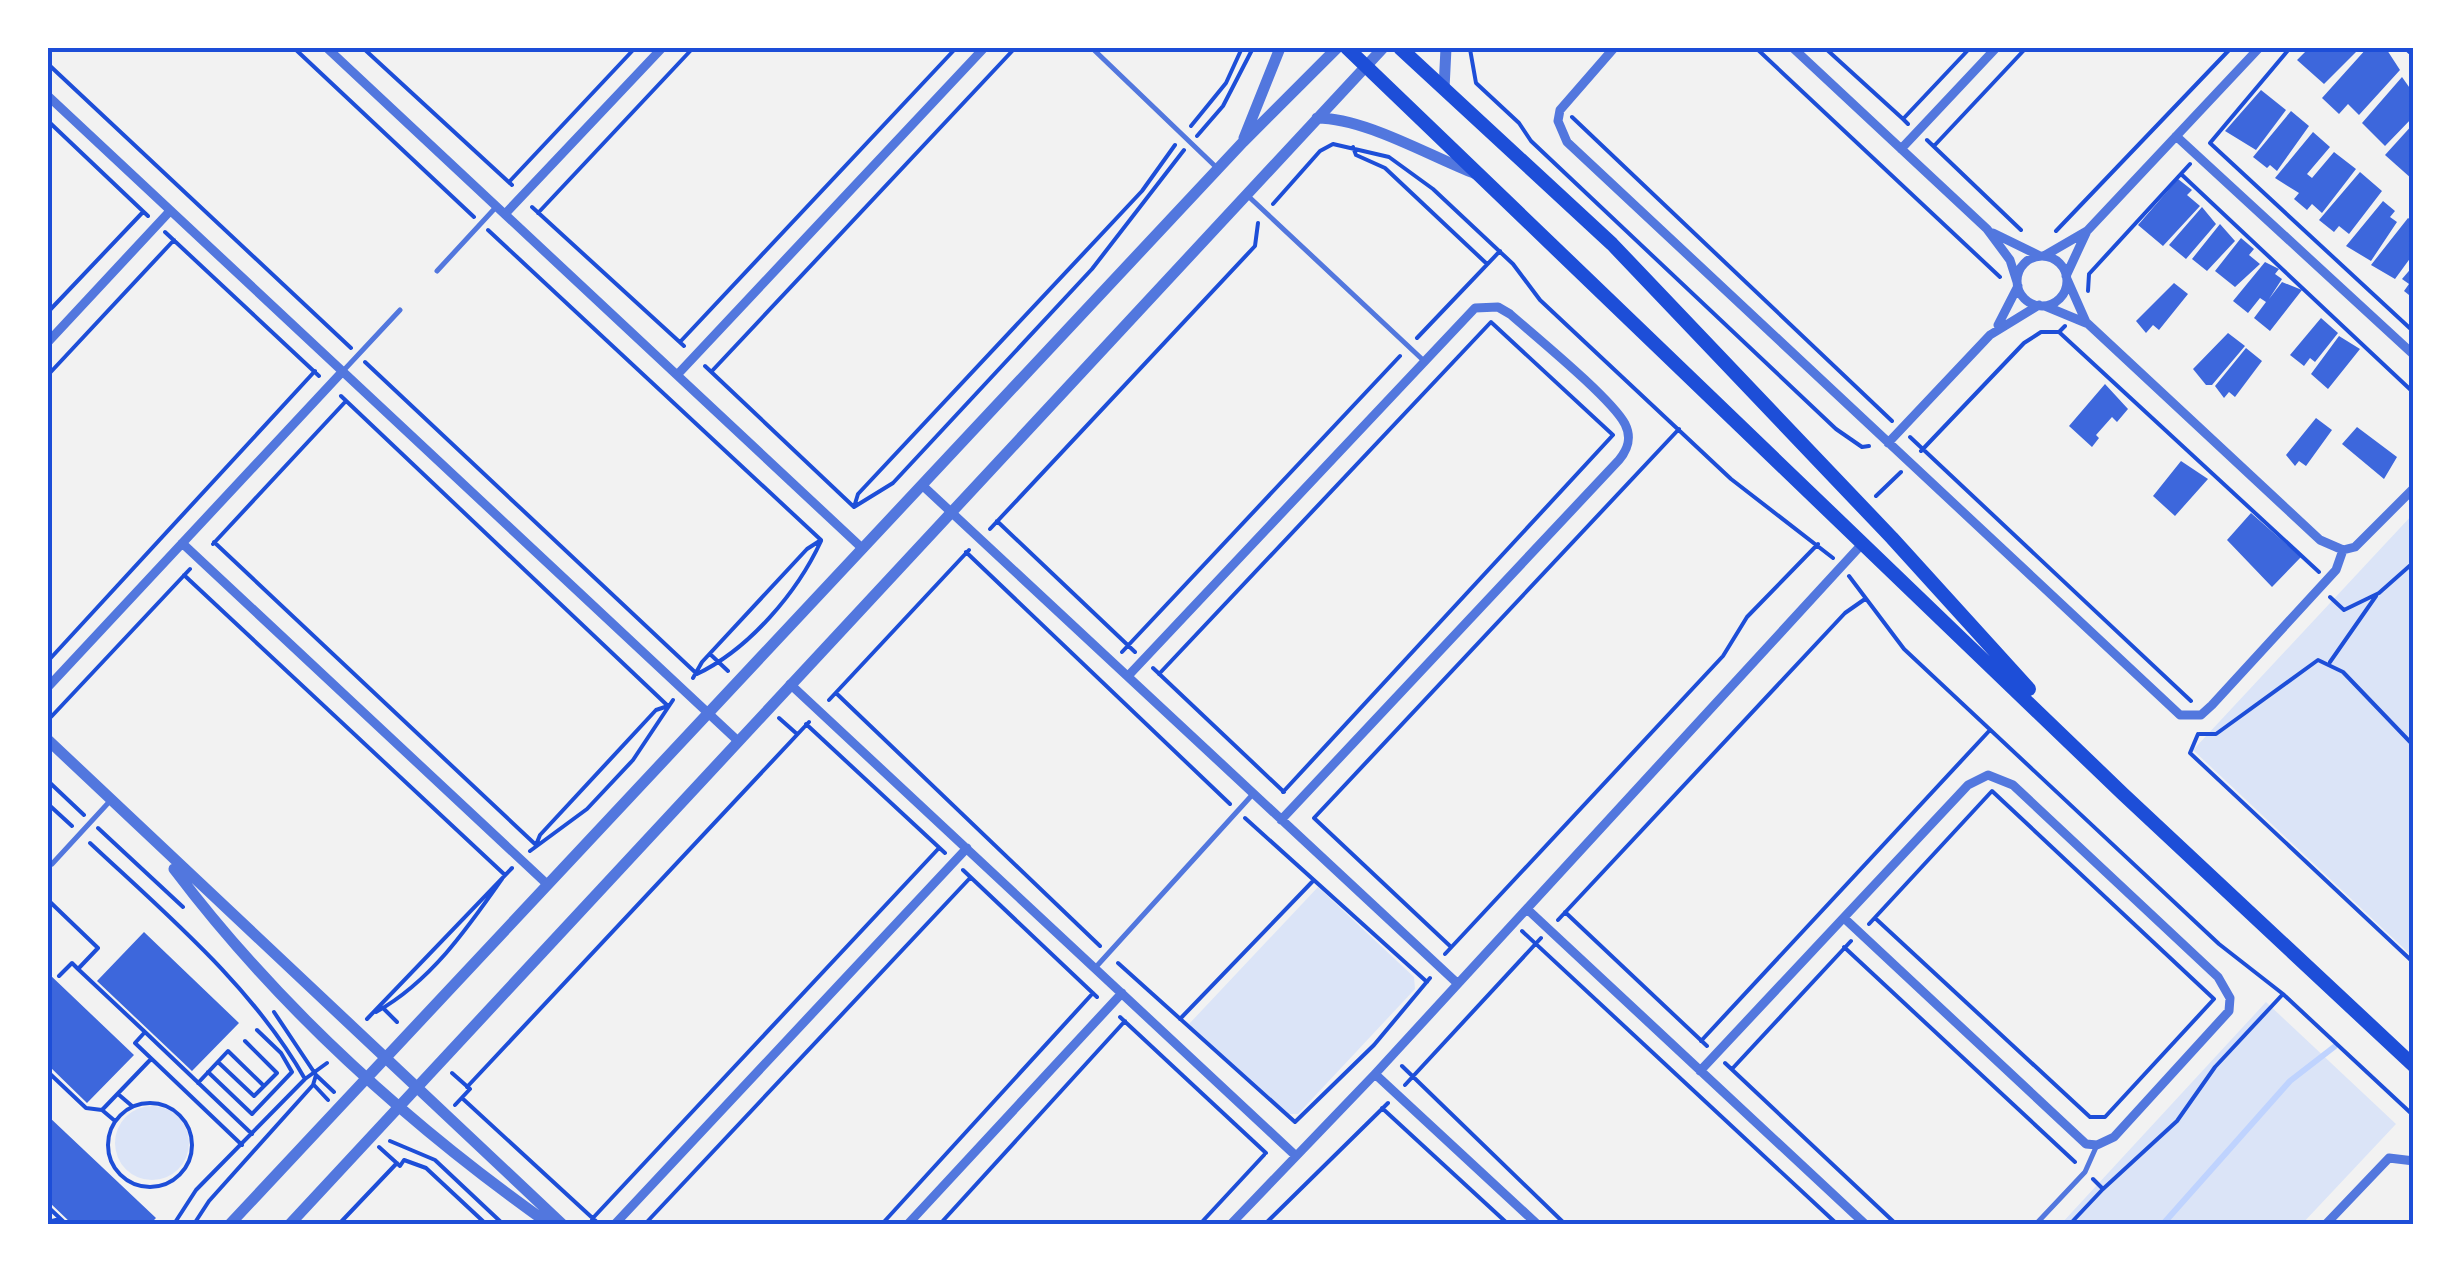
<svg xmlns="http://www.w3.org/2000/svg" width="2461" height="1272" font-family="'Times New Roman',serif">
  <rect width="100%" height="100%" fill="#f2f2f2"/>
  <path fill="#dbe4f7" d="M2413 514V957L2193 750Z
    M1318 887 1414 977 1415 989 1298 1114H1286L1189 1024Z
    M2266 1002 2396 1124 2302 1224H2061Z
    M115 1143a37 37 0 1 1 74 0a37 37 0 1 1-74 0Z"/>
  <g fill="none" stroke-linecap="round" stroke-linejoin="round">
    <path stroke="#bfd3fe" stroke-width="6" d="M2163 1224 2290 1081 2334 1047"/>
  </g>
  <path fill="#3d67dc" d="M2309 48H2360L2324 84 2297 60Z
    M2367 48 2387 50 2400 70 2359 115 2348 104 2339 114 2322 98Z
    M2402 77 2414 94V116L2385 146 2362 123Z
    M2261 90 2286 110 2256 150 2225 131Z
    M2291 111 2309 126 2277 171 2270 165 2267 168 2253 157Z
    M2414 123V177L2412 179 2385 155Z
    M2313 132 2330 147 2307 174 2312 178 2334 152 2356 169 2322 213 2312 204 2307 210 2294 199 2299 193 2275 178Z
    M2360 172 2382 191 2349 234 2339 226 2334 232 2319 220Z
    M2178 179 2192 190 2187 195 2200 206 2163 246 2138 225Z
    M2383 201 2395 211 2390 217 2397 222 2371 261 2346 246Z
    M2202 207 2216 224 2186 259 2169 245Z
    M2408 218 2414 222V253L2395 279 2371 265Z
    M2220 224 2235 241 2207 271 2192 259Z
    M2241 238 2254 249 2249 255 2260 264 2235 287 2215 271Z
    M2265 262 2279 269 2275 274 2282 279 2269 299 2282 282 2302 290 2270 331 2254 318 2266 302 2260 298 2248 313 2233 301Z
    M2414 265V299L2404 291 2409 284 2402 279Z
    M2174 283 2188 294 2159 330 2153 325 2146 333 2136 321Z
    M2321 318 2338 333 2315 362 2310 358 2304 366 2290 355Z
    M2228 333 2245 346 2212 385H2206L2193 369Z
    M2339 336 2360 349 2328 389 2311 374Z
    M2246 348 2262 361 2235 397 2229 392 2224 398 2215 386Z
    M2105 384 2128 409 2117 422 2112 417 2096 435 2099 438 2092 447 2069 426Z
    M2316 418 2332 430 2306 466 2299 461 2295 466 2286 455Z
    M2357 427 2397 457 2384 479 2342 444Z
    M2181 461 2208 479 2175 516 2153 496Z
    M2251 513 2301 557 2272 587 2227 540Z
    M144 932 239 1023 192 1071 97 981Z
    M48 973 134 1055 87 1103 48 1065Z
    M48 1116 156 1218 150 1224H72L48 1201Z"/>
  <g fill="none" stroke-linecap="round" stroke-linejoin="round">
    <path stroke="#1d4ed8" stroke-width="4" d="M294 48 474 217
      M363 48 512 185
      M1756 48 2000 277
      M1825 48 1903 119
      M2290 48 2210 143 2414 332
      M2405 48 2414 56
      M1470 49 1476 83 1519 123 1531 141 1836 429 1862 447 1869 446
      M48 64 351 348
      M1572 117 1892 421
      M48 121 148 216
      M1908 124 1903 119 1970 48
      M1191 126 1226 83 1242 48
      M1197 136 1223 106 1253 48
      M1927 140 2021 230
      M1934 146 2026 48
      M1353 147 1356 155 1385 168 1487 264
      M2181 174 2414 393
      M509 182 635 48
      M1273 204 1320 151 1333 144 1389 157 1433 189 1513 264 1540 300 1731 479 1833 558
      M532 207 684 346
      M538 213 693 48
      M488 230 821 540
      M2056 231 2231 48
      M165 232 319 376
      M2088 291 2089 274 2190 164
      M48 312 143 212
      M1492 323 1613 435
      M2059 332 2319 572
      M1417 338 1500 251
      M680 342 956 48
      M365 362 697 674
      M705 366 854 507
      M712 371 1015 48
      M48 375 174 240
      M341 396 668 706
      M1910 437 2191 701
      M1921 451 2024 343 2041 332H2059L2065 326
      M1876 496 1901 472
      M854 507 893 483 1092 269 1184 150
      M854 507 858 494 1142 191 1175 145
      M997 521 1135 652
      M990 529 1255 246 1258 223
      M214 542 536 845
      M213 544 346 401
      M966 552 1230 804
      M184 575 505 875
      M1849 576 1904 649 2219 944 2283 994 2414 1116
      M2330 597 2344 610 2379 593 2414 562
      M1122 652 1400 356
      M710 654 728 671
      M48 661 315 371
      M2330 662 2376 596
      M1153 668 1284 792
      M697 674C749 649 797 593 821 541
      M1159 674 1491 322
      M693 678 702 662 807 549 821 540
      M836 693 1100 946
      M829 700 969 550
      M51 717 190 569
      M779 718 797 734
      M806 724 945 853
      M2198 734 2190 753 2414 963
      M2199 734H2216L2318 660 2343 672 2414 746
      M48 781 84 815
      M1283 792 1613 435
      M48 804 72 826
      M1245 818 1427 982
      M98 828 183 907
      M90 843C166 914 253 987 305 1079
      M536 845 540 835 656 710 665 707
      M530 851 587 809 633 760 673 700
      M963 870 1097 997
      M48 900 98 948 78 969 145 1032
      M1565 912 1707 1046
      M1558 920 1845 613 1865 599
      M1869 924 1992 791 2214 999 2105 1117H2090L1875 918
      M1522 931 1837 1224
      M1450 946 1314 818 1679 429
      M1844 947 2075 1162
      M1445 954 1723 656 1747 617 1818 544
      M1118 963 1295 1122 1374 1045 1430 978
      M59 976 72 963 78 969
      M383 1008 397 1022
      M376 1012C430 982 467 929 502 879
      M1120 1017 1266 1153
      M367 1019 512 868
      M1180 1019 1312 882
      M1701 1041 1990 730
      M218 1062 254 1096 277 1073 245 1041
      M1725 1063 1896 1224
      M1402 1066 1565 1224
      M1732 1069 1851 941
      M48 1072 86 1108 102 1110
      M208 1072 252 1114 292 1072 281 1053 257 1030
      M452 1073 470 1089 455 1105
      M316 1075 334 1092
      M198 1083 228 1051 264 1086
      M314 1085 328 1100
      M1405 1085 1541 938
      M467 1087 809 722
      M118 1094 132 1106
      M462 1098 599 1224
      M108 1145a42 42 0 1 1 84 0a42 42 0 1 1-84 0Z
      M1382 1108 1508 1224
      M115 1121 102 1110 151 1059
      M390 1141 435 1160 503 1224
      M242 1145 135 1043 145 1032 252 1134
      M379 1147 400 1166 404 1160 426 1168 486 1224
      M2093 1179 2103 1189 2177 1121 2215 1067 2283 994
      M48 1207 66 1224
      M592 1219 939 848
      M48 1222 60 1219
      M174 1224 196 1190 305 1079 327 1063
      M194 1224 209 1201 313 1085 316 1075 274 1012
      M339 1224 397 1163
      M645 1224 970 878
      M882 1224 1093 993
      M940 1224 1125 1021
      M1200 1224 1264 1155
      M1265 1224 1388 1103
      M2070 1224 2103 1189"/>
    <path stroke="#5277de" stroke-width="5" d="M1092 48 1216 167
      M1247 195 1423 360
      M437 271 497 206
      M344 370 400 310
      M52 864 110 801
      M1095 968 1253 794
      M2036 1224 2085 1172 2097 1145"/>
    <path stroke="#5277de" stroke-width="9" d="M327 48 863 549
      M1614 48 1560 110 1558 121 1567 142 2180 715H2201L2212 705 2336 570 2343 550
      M1793 48 1987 229 2010 260 2017 282
      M48 96 738 741
      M2176 136 2414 355
      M1901 149 1996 48
      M505 214 662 48
      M1993 233 2038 255
      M2044 256 2087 231 2259 48
      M2017 281a25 25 0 1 1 50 0a25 25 0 1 1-50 0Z
      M2066 276 2086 233
      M2067 279 2086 322 2320 540 2343 550 2355 547 2414 488
      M2045 306 2086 323
      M1998 325 2018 286
      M48 342 170 211
      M677 375 984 48
      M1888 443 1990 335 2039 305
      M922 485 1457 983
      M182 543 548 885
      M1128 676 1475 308 1498 307 1510 314C1536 337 1611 398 1625 424 1632 438 1628 449 1619 460L1281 820
      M790 684 1296 1156
      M48 687 342 372
      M1527 909 1865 1224
      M1700 1071 1968 785 1988 775 2013 785 2218 977 2230 998 2229 1011 2114 1137 2097 1145 2086 1144 1844 918
      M1375 1074 1537 1224
      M615 1224 967 848
      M908 1224 1122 993
      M1231 1224 1375 1074 1863 543
      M2326 1224 2389 1158 2414 1161"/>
    <path stroke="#5277de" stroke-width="11" d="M1444 89 1446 48
      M1317 118C1365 118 1429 156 1476 174
      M1244 138 1280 48
      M48 740 562 1224
      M174 869C279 1008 408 1124 549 1224
      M230 1224 1243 142 1337 48
      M290 1224 1383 48"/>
    <path stroke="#1d4ed8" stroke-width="14" d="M1347 48 2123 794 2414 1066
      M1400 48 1612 244 1892 538 2029 689"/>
  </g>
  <rect width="2461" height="1272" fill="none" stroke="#ffffff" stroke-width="100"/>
  <rect x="50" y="50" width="2361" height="1172" fill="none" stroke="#1d4ed8" stroke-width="4"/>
</svg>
